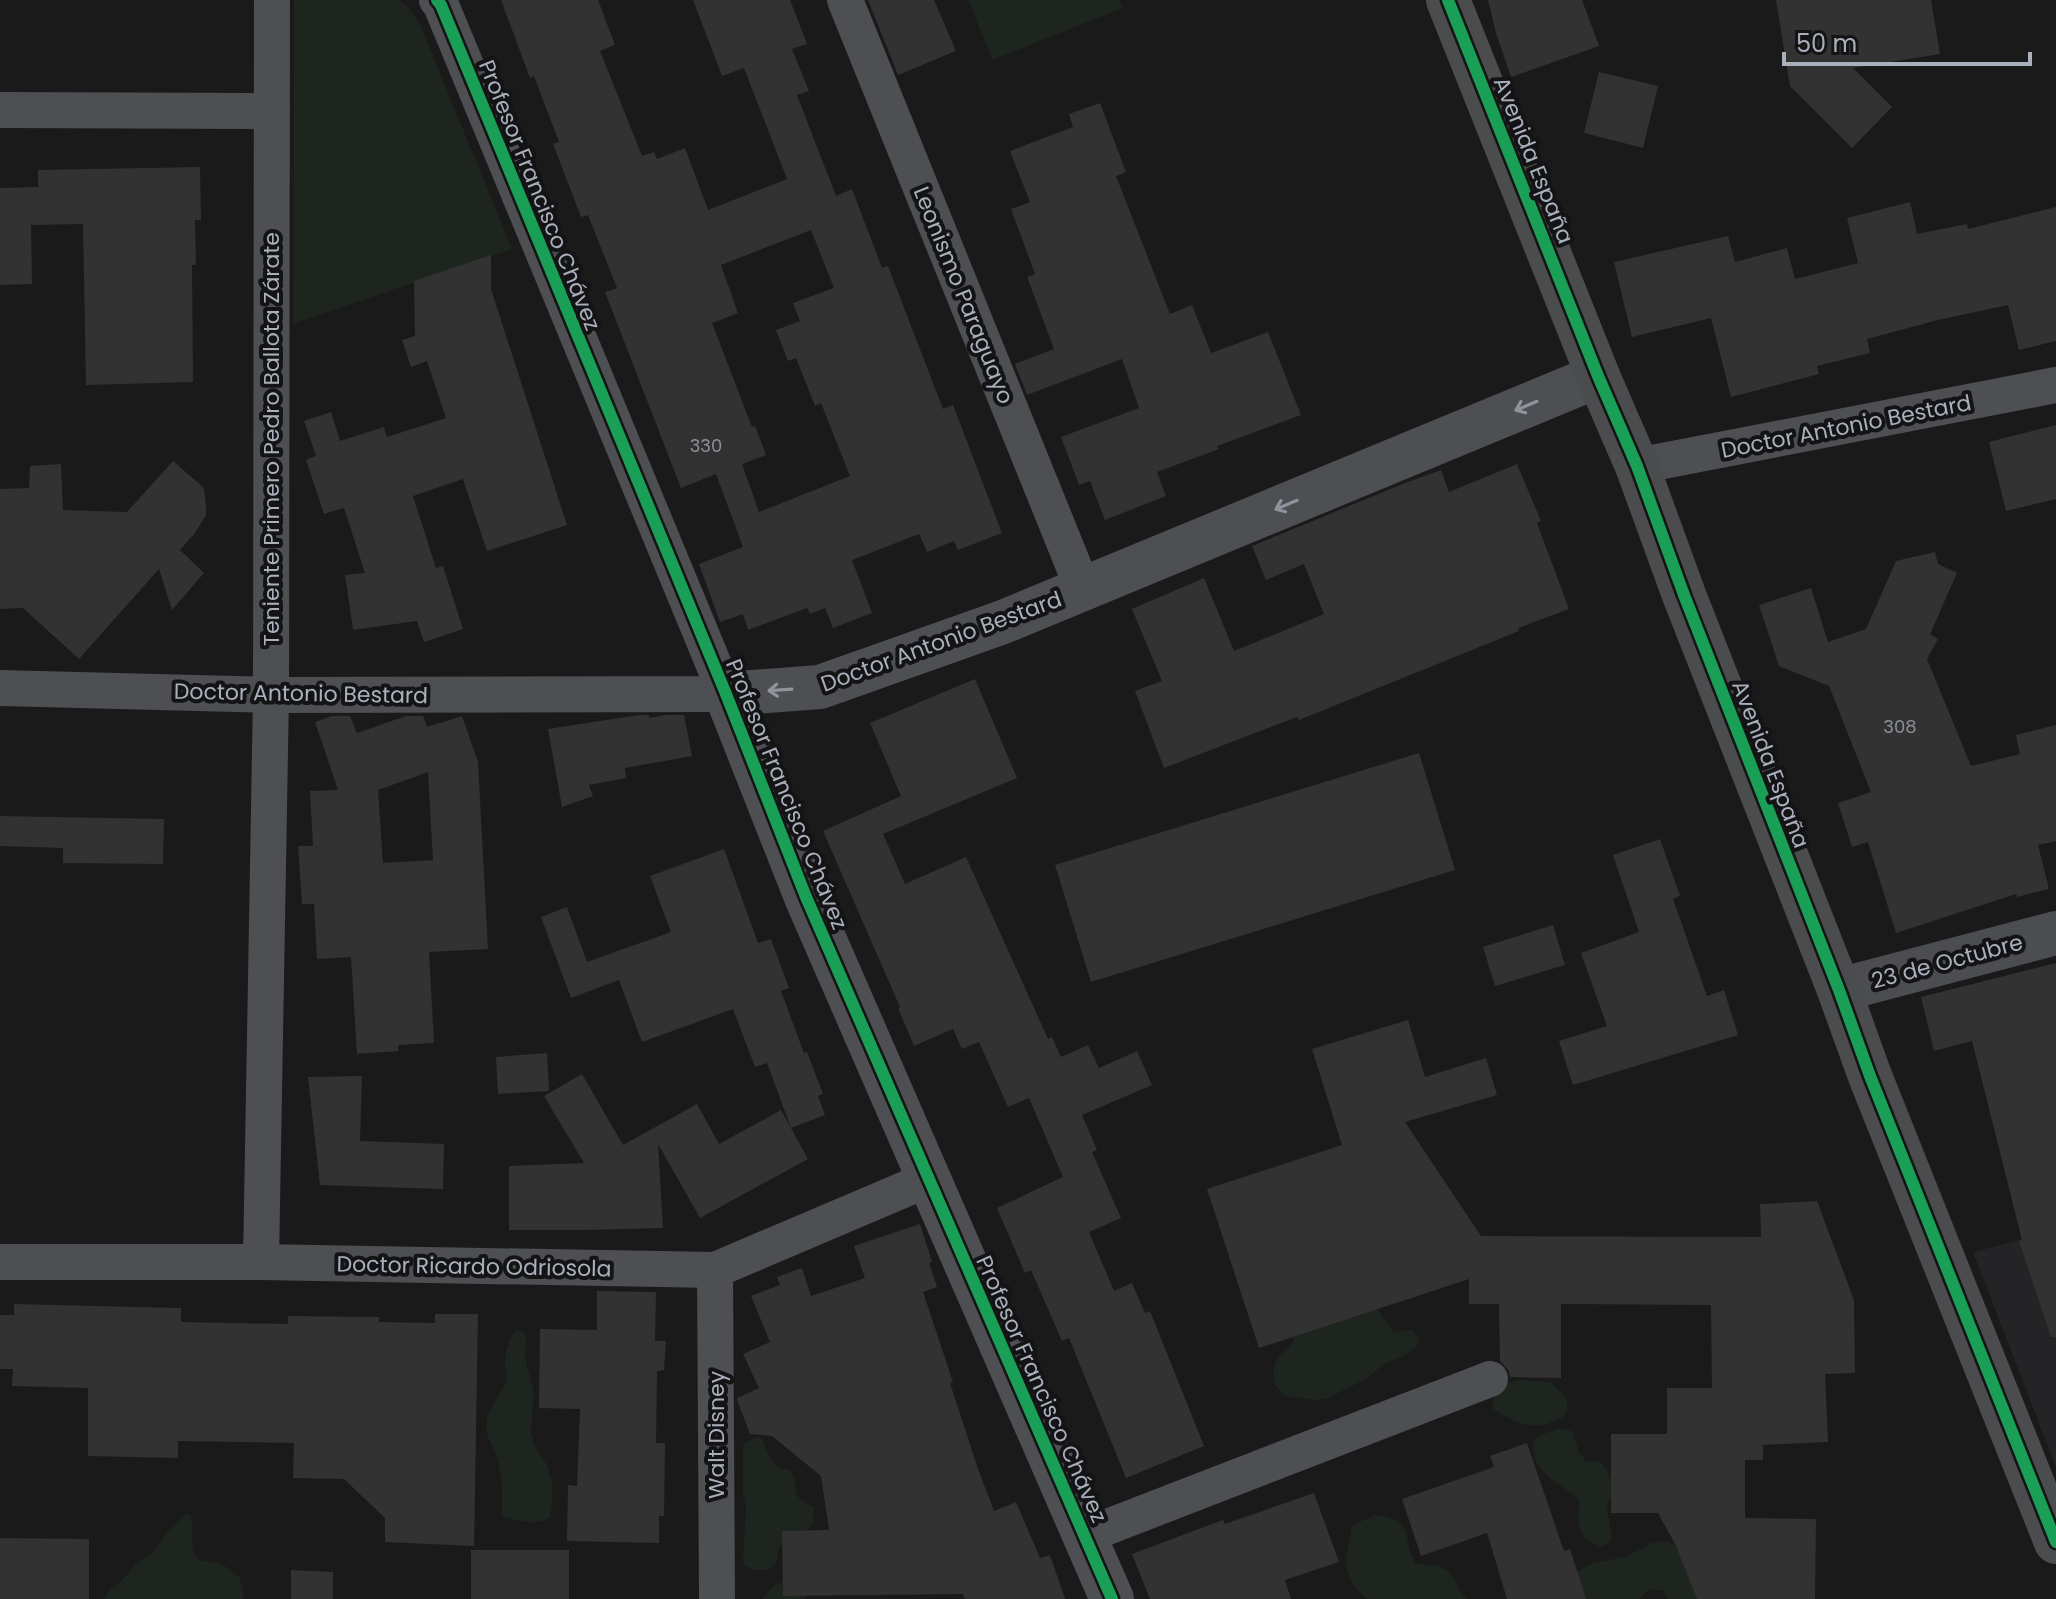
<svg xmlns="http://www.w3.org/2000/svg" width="2056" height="1599" font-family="Poppins,sans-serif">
  <rect width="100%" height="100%" fill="#1a1a1a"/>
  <path fill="#242426" d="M2056 1231V1467L1973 1252Z"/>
  <path fill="#1d251e" d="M294 0H399L406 5 419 22 512 249 293 324Z
    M968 0H1119L1123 8 992 60Z
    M1372 1302C1383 1313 1383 1322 1395 1332L1413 1330 1419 1337 1418 1345 1405 1355 1383 1365 1366 1379 1328 1398 1314 1400 1285 1396 1275 1385 1273 1371 1277 1358 1289 1348 1296 1334Z
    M516 1330 523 1331 526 1336 525 1358 534 1391 531 1432 535 1446 547 1465 553 1485 551 1516C536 1529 518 1519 502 1517 502 1500 503 1482 499 1466 497 1451 486 1440 486 1424 487 1408 503 1394 506 1378 508 1368 506 1376 505 1366 504 1355 509 1339 516 1330Z
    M1517 1380 1550 1382 1566 1397 1568 1409 1563 1418C1557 1420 1550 1423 1544 1425 1525 1429 1508 1418 1493 1409 1493 1391 1500 1385 1517 1380Z
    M1563 1428 1573 1432 1579 1452 1586 1461 1599 1462 1607 1469 1613 1489 1607 1508 1612 1539 1602 1547C1575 1537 1578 1526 1579 1500 1558 1481 1531 1475 1533 1440L1543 1434Z
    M758 1436 763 1440C767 1455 773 1468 790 1470 803 1489 784 1493 814 1507L813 1521 803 1540 784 1543 779 1547C778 1552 778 1557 776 1562 770 1574 753 1571 744 1565L743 1558 746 1506 743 1493V1449L745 1443Z
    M185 1514 191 1516C194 1531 188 1547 198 1560L221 1563 240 1578 244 1599H104L110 1590 121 1582 135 1565 155 1550 168 1531Z
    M1376 1515C1416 1519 1401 1539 1416 1564 1433 1565 1448 1564 1456 1582 1460 1589 1460 1593 1467 1599H1367C1338 1573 1346 1559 1352 1525Z
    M1667 1541 1690 1554 1708 1599H1668L1663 1591C1652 1588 1646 1590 1640 1599H1532L1590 1564 1628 1556 1651 1543Z
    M786 1581 800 1587 807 1599H762L774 1585Z"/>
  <path fill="#323232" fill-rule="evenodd" d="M501 0H598L615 45 600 51 642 156 654 152 657 159 685 148 708 210 787 179 744 68 722 76 693 0H790L807 44 792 49 809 91 797 95 824 165 836 196 852 189 882 268 888 266 943 409 953 405 1002 533 958 550 954 541 927 552 919 534 852 560 872 613 833 628 825 608 810 614 807 608 748 630 743 614 720 622 699 564 743 547 716 474 681 488 605 292 617 288 588 215 581 217 553 144 559 142 534 76 530 78ZM811 230 834 288 793 303 800 321 776 330 788 361 796 358 815 406 821 403 850 476 759 512 742 464 766 455 755 426 752 427 712 323 738 313 721 265Z
    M868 0H934L956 51 898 75Z
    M1488 0H1582L1599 46 1511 77 1496 33Z
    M1776 0H1931L1940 54 1853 68 1892 107 1852 148 1790 86Z
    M1599 72 1658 86 1643 148 1584 133Z
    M1100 103 1126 172 1116 176 1170 314 1192 305 1211 353 1268 332 1301 415 1217 446 1219 449 1157 472 1166 496 1105 520 1090 481 1079 485 1061 437 1139 408 1122 359 1027 395 1015 364 1054 349 1027 277 1035 274 1011 209 1030 202 1010 151 1073 127 1069 114Z
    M200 167 201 220H195L196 265H192L193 382 86 385 83 224 31 225 32 284 0 285V188L38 187V170Z
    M1910 202 1917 234 1967 224 1968 229 2056 207V341L2019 350 2008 305 1938 320 1867 339 1870 353 1817 366 1819 374 1731 397 1711 318 1632 337 1614 262 1728 236 1735 262 1787 248 1795 279 1858 263 1847 218Z
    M491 255V289L567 525 487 551 463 479 413 496 436 568 443 566 463 629 424 642 417 621 353 630 345 575 365 573 344 508 324 514 306 460 316 456 304 421 331 412 340 441 384 427 387 437 446 418 427 361 411 367 402 340 415 336 414 281Z
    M2056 425V499L2006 511 1989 442Z
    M173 461 204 488 206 507V515L195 533 180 550 204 573 172 610 159 569 79 659 23 608 0 609V489L29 488 30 466 61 464 63 510 127 512Z
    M1517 464 1541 521 1537 523 1569 609 1518 628 1519 631 1299 720 1297 717 1164 768 1135 691 1162 681 1132 609 1204 578 1234 651 1324 614 1304 564 1266 580 1252 546 1405 483 1441 470 1449 492Z
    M1935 552 1938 564 1957 573 1930 634 1938 639 1927 659 1971 766 2020 754 2016 735 2056 725V841L2038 845 2049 889 2017 897 2016 894 1896 933 1868 842 1852 847 1838 803 1871 792 1829 686 1779 666 1759 605 1811 588 1828 642 1866 629 1896 561Z
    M975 679 1017 778 883 834 905 884 966 857 1048 1039 1052 1037 1061 1057 1088 1045 1099 1068 1137 1051 1152 1085 1082 1115 1097 1150 1092 1152 1121 1218 1089 1232 1114 1291 1132 1283 1145 1313 1150 1311 1204 1446 1126 1478 1069 1338 1062 1341 1031 1270 1025 1273 997 1208 1063 1177 1029 1098 1008 1107 979 1042 962 1049 953 1029 914 1046 898 1008 900 1007 823 831 901 796 870 723Z
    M639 715H649V718L665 715H684L692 756 625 768 626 778 589 785 593 796 562 807 548 729Z
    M332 716H350L357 733 406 716H423L427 727 462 716 478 762 488 949 429 952 434 1043 398 1045V1051L357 1054 351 957 317 959 314 904H302L298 846H313L310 791 338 790 315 722ZM428 772 433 860 383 863 378 790Z
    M1419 753 1455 870 1091 982 1055 865Z
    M0 816 164 819 163 864 63 863V848L0 846Z
    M1660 839 1680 896 1673 899 1707 996 1724 990 1738 1035 1573 1085 1559 1041 1607 1026 1581 953 1639 932 1613 855Z
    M724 849 758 943 771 939 789 988 781 991 804 1053 807 1052 823 1094 818 1096 825 1115 791 1128 767 1063 755 1067 733 1009 642 1042 619 980 571 998 541 917 567 907 587 962 671 932 650 876Z
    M1553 925 1565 965 1495 986 1483 947Z
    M2056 963V1337H2051L2019 1241 2022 1240 1972 1041 1934 1051 1921 997Z
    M1408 1020 1425 1077 1486 1058 1497 1095 1405 1122 1481 1236 1761 1237 1760 1204 1817 1201 1854 1300 1855 1373 1825 1374 1828 1442 1763 1445V1460H1745V1518L1816 1519 1815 1599H1697L1676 1546 1658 1513H1611V1434H1667V1388H1712L1711 1305 1561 1304V1378L1510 1377 1509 1371 1500 1361 1499 1304H1469V1279L1259 1348 1207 1189 1342 1145 1312 1049Z
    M547 1053 549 1091 498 1094 496 1057Z
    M582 1074 623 1145 697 1104 719 1144 781 1110 808 1159 700 1218 658 1144 663 1228 586 1230H509V1166L584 1163 544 1096Z
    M362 1076 360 1141 444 1144 443 1189 320 1185 308 1077Z
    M920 1224 932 1262 929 1263 937 1287 923 1292 953 1382 950 1383 978 1469 994 1511 1016 1502 1040 1558 1050 1555 1065 1599H965L963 1594 783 1596 782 1531 829 1530 821 1476 772 1436 750 1434 737 1400V1398L759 1388 743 1354 770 1342 751 1296 780 1285 777 1277 802 1268 811 1296 865 1278 854 1246Z
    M597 1291 656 1292 655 1341H666L664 1370 657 1371 656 1443H665L664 1516H659V1543L567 1541 568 1485 577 1486 580 1409 539 1408 540 1329 597 1330Z
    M14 1304 181 1308V1322L288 1324V1316L379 1317V1322L435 1323V1314H478L474 1546 385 1542V1518L344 1479 293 1478 294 1443 178 1441V1458L88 1456V1388L12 1386 13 1369H0V1315H14Z
    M1527 1443 1564 1551 1570 1549 1586 1599H1507L1487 1533 1421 1556 1402 1499 1494 1467 1490 1456Z
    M1314 1493 1339 1562 1285 1580 1291 1599H1150L1132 1554 1223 1520 1225 1524Z
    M0 1538 89 1539V1599H0Z
    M471 1550H569V1599H471Z
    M291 1570 333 1572V1599H291Z"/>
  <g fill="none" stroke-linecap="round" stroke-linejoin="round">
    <path stroke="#4d4f53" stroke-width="36" d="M845 0 1083 589
      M0 110 272 111
      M1637 466 2056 385
      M0 688 271 695 726 694 441 5 437 0
      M0 1262H261L715 1270 929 1179
      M261 1262 271 695 272 0
      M715 1270 717 1599
      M1084 1536 1490 1379"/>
    <path stroke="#4d4f53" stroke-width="44" d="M1112 1599 806 897 726 694 820 687 1003 622 1598 376"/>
    <path stroke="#4c4d51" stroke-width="44" d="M1839 990 2056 933"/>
    <path stroke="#4b4c4e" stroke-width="44" d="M1448 0 1598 376 1637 466 1684 595 1839 990 1870 1076 2056 1542"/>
    <g stroke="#141416" stroke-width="17">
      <path id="cycleway" d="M437 0 441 5 726 694 806 897 1112 1599
        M1448 0 1598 376 1637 466 1684 595 1839 990 1870 1076 2056 1542"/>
    </g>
    <use href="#cycleway" stroke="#1a9f57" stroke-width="12"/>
  </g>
  <defs><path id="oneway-shaft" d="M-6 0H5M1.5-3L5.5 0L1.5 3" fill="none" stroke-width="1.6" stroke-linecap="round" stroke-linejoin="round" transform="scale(2)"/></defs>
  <g stroke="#8e939c">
    <use href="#oneway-shaft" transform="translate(1526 406) rotate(157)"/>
    <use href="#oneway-shaft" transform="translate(1286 505) rotate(157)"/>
    <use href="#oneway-shaft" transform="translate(780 690) rotate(176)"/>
  </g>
  <g text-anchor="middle" stroke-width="8" stroke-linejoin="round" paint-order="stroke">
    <g font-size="18" fill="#8c9099">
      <text x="706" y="452">330</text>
      <text x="1900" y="733">308</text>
    </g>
    <g font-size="22" fill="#aab0bb" stroke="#141416">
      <text transform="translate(1534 160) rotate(68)" y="8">Avenida España</text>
      <text transform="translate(540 195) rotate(68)" y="8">Profesor Francisco Chávez</text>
      <text transform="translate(964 295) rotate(68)" y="8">Leonismo Paraguayo</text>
      <text transform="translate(1846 426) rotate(-11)" y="8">Doctor Antonio Bestard</text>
      <text transform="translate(271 439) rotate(-90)" y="8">Teniente Primero Pedro Ballota Zárate</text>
      <text transform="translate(941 641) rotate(-20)" y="8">Doctor Antonio Bestard</text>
      <text transform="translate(301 693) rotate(1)" y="8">Doctor Antonio Bestard</text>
      <text transform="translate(1771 764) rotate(69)" y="8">Avenida España</text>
      <text transform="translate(787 794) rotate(68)" y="8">Profesor Francisco Chávez</text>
      <text transform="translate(1947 961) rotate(-15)" y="8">23 de Octubre</text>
      <text transform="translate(474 1266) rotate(1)" y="8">Doctor Ricardo Odriosola</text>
      <text transform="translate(1042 1389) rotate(66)" y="8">Profesor Francisco Chávez</text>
      <text transform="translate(716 1435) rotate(-90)" y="8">Walt Disney</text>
    </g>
  </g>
  <path d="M1784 52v12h246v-12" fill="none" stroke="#aab0bb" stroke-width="4"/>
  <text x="1796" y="52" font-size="24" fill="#aab0bb" stroke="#141416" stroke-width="6" paint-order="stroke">50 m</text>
</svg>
